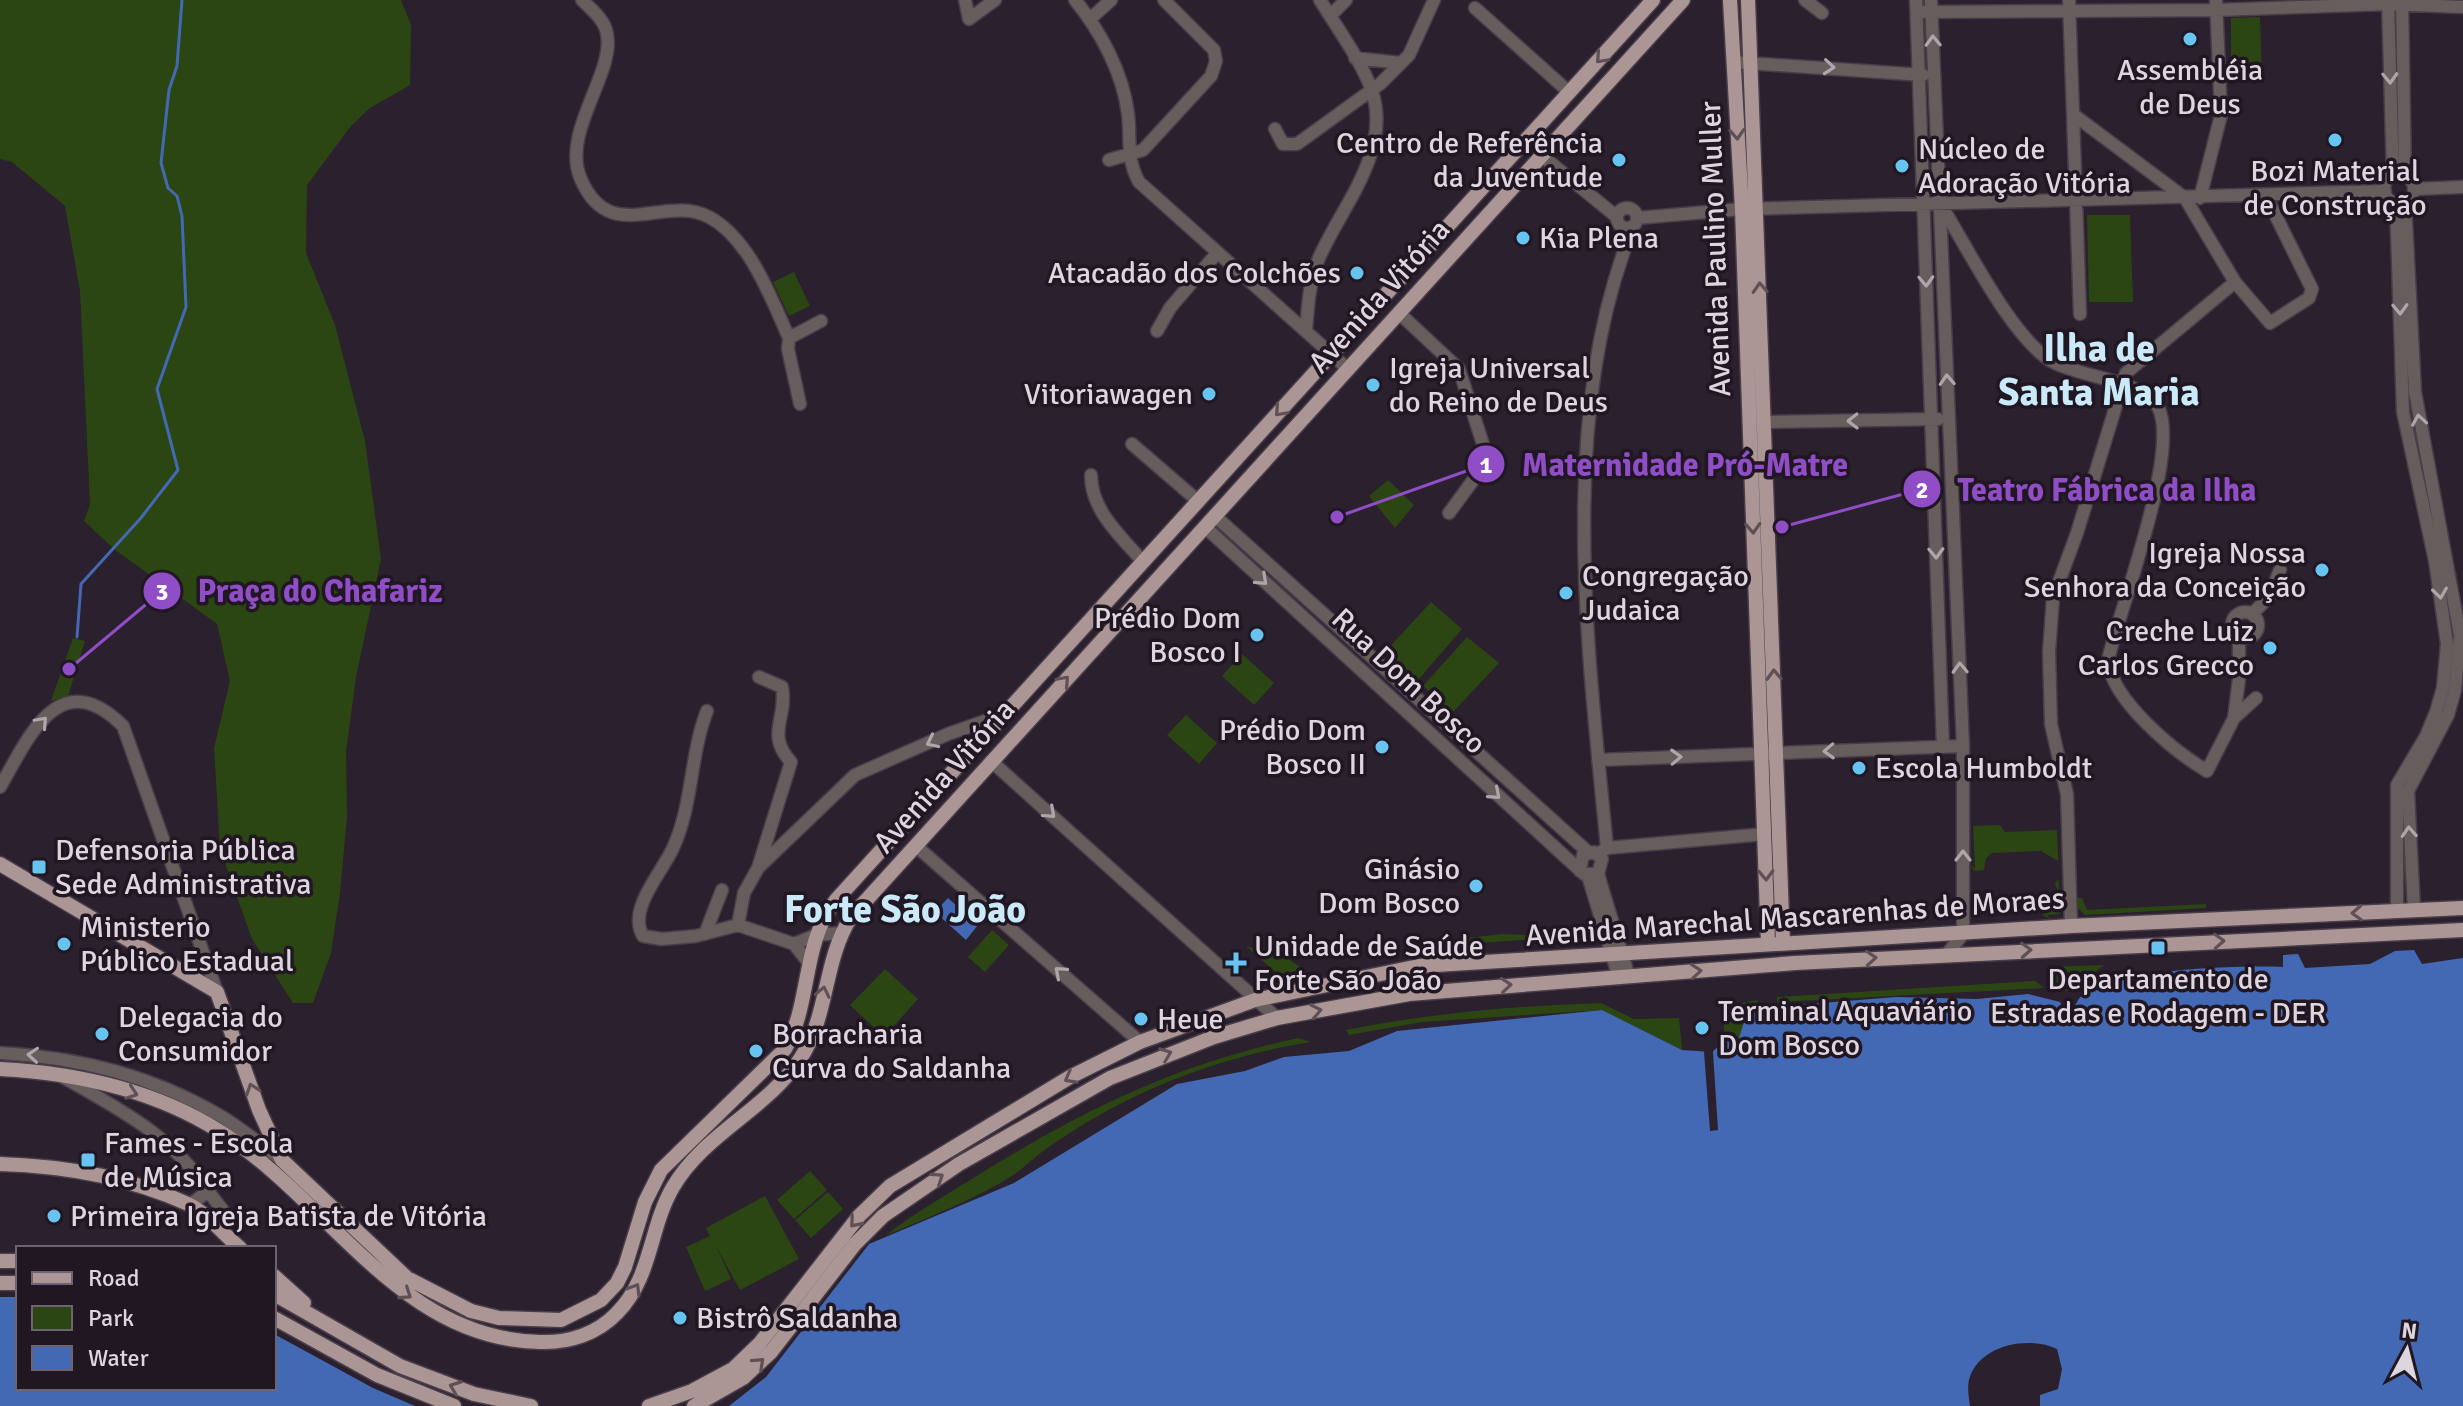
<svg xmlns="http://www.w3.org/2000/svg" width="2463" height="1406" font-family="Signika,sans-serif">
  <rect width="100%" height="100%" fill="#2b202d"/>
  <path fill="#2b4612" d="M0 0H401L411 25 410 85 370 108 351 126 307 185 306 253 335 325 365 441 381 559 356 677 346 752 347 816 340 893 331 953 313 1003H293L252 939 220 849 214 748 230 681 217 624 114 549 84 521 90 504 80 291 65 206 12 162 0 159Z
    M2260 17 2262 80 2231 81V18Z
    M2087 215H2130L2133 302H2089Z
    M794 272 810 306 789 316 773 282Z
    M2062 332 2096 345 2088 363 2054 350Z
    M1388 480 1414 505 1395 528 1369 496Z
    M1431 602 1462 629 1418 680 1385 652Z
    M1467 637 1499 663 1453 712 1423 686Z
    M73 638 85 641 68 696 51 701Z
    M1242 654 1274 683 1254 705 1222 676Z
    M1186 715 1217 743 1199 764 1167 735Z
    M2000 825 2005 832 2057 830 2060 914 2047 915 2051 919 2042 915 2060 899 2055 883 2059 879 2058 861 2041 851 1992 853 1986 858 1984 870 1975 871 1970 866 1975 868 1973 826Z
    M2077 898H2082L2087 910 2206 904V908L2085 915 2078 908Z
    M992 930 1009 945 985 972 968 957Z
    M1503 934 1570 937 1414 947 1417 937 1437 941Z
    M1246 946 1287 958 1300 967 1291 976 1281 977Z
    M2104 965 2073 990 2067 991 2048 978V967Z
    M885 969 918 999 884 1037 850 1005Z
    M2035 981 2044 988 1777 1002V997Z
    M1757 1000 1761 1008 1745 1019 1738 1042 1725 1041 1722 1007Z
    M1601 1003 1634 1019 1679 1018 1682 1050 1602 1010 1422 1022 1349 1035 1346 1030C1430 1013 1516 1006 1601 1003Z
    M1298 1038 1311 1042C1216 1057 1124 1093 1046 1149 1034 1157 1024 1168 1012 1176 972 1201 928 1217 885 1236 915 1212 950 1193 983 1172 1087 1108 1178 1064 1298 1038Z
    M810 1171 827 1190 794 1219 777 1200Z
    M828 1192 843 1209 811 1238 795 1220Z
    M765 1196 799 1259 740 1290 716 1246 731 1279 705 1291 686 1247 710 1236 706 1228Z"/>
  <path fill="#4369b4" d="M948 898 978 925 966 940 935 912Z
    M2414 950 2422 964 2463 958V1406H2040V1395L2058 1389 2062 1369 2057 1349C2028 1335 1978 1345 1969 1380 1967 1388 1969 1398 1970 1406H729L766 1377 869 1244 1014 1183 1177 1084 1245 1071 1284 1057 1349 1051 1397 1031 1602 1010 1682 1050 1712 1052 1725 1041H1738L1745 1019 1761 1008 1896 997 1977 999 2028 994 2060 1002 2068 1021C2072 1013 2077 999 2083 994 2114 969 2241 965 2283 967V955L2298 954 2305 968 2370 964 2395 951Z
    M0 1297H18V1388H274V1334L373 1388 415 1406H0Z"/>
  <path fill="#2b202d" d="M1713 1047V1052L1718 1130 1710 1131 1704 1052 1705 1048Z"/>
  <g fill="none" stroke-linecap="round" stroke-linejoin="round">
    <path stroke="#4369b4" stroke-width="3" d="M77 637 81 584 140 519 178 470 157 389 186 307 182 216 177 196 168 188 161 163 169 90 177 66 182 0"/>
    <g stroke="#483d49" stroke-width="15">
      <path id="minor" d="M582 0C592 10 605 20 607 34 615 73 562 131 580 177 609 248 664 193 709 217 750 239 771 298 789 338L821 321
        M965 0 969 19 995 0
        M1075 0C1101 32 1123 73 1128 114 1131 139 1126 159 1139 182L1348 369
        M1805 0 1822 13
        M1916 0 1943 747
        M1931 0 1963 746V934L1948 953
        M2069 0 2080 314
        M2388 0 2393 176
        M2402 0 2405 175
        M1475 8 1569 92
        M1924 12 2217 10 2388 4 2463 7
        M1330 16 1346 0
        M1090 19 1111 0
        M1355 58 1401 63
        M1733 62 1923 75
        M2074 115 2185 198 2235 282 2270 323 2309 298 2312 289 2266 196
        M1275 129 1283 144H1297L1380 84 1409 55 1434 0
        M1541 155 1617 217
        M1109 160 1143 150 1211 76 1216 61 1214 50 1164 0
        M2384 189a15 15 0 1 1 30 0a15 15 0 1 1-30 0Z
        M2414 189 2463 187
        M2200 198 2221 115 2216 0
        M2405 202 2415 392 2460 635 2455 690 2448 715 2408 791 2414 910
        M2396 203 2403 412 2435 561 2447 644 2443 688 2436 712 2426 736 2397 785V911
        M1941 205C1967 247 2013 340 2053 362 2079 377 2143 380 2158 407 2181 450 2120 608 2108 660 2111 700 2175 752 2207 771L2234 718 2256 698
        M1617 218a10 10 0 1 1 20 0a10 10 0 1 1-20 0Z
        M1637 218 1742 209 2385 191
        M1399 313 1459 369 1488 460 1449 513
        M1157 331 1170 308 1217 253
        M1306 331C1308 306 1309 282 1319 258 1341 207 1392 152 1372 91 1361 60 1337 28 1320 0
        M789 338 788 349 800 404
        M1766 422 1938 419
        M1132 444 1198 501
        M1091 475C1091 511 1121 536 1143 562
        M1215 516 1588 852
        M1205 527 1584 874H1598L1602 859 1594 852 1583 855 1580 871
        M2232 625a13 13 0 1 1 26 0a13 13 0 1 1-26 0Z
        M2252 614 2269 597 2280 570
        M707 711C690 754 693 805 673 848 662 873 627 909 643 936L662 939 696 936 738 925 794 944 809 963
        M2234 718 2239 679V636
        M1598 760 1963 746
        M991 761 1277 1018
        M0 787C29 737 59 663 123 726L217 992
        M916 846 1140 1042
        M1607 848 1765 834
        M1598 854 1607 848C1588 650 1556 413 1634 225
        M758 868 855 775 948 734 1005 714
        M1598 874 1629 977
        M1588 876 1619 978
        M738 925 744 893 758 868 791 762C765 734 788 718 782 687L759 677
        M2071 926 2067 794 2051 724 2049 652 2053 598 2077 533 2126 373 2235 282
        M705 934 722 890
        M794 944 816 935 841 933
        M0 1053C77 1057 150 1075 217 1114 240 1127 261 1145 282 1160
        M63 1077C117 1108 173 1136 208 1191L190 1205
        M208 1191 231 1221"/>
    </g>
    <g stroke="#483d49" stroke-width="17">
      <path id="major" d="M1730 0 1742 209 1768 944
        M1748 0 1783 943
        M0 864 217 992 259 1110 282 1160 407 1278 471 1311 499 1318 561 1320 601 1300 617 1283 625 1267 645 1202 661 1170 785 1049C812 1002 801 944 836 900L1653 0
        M0 1069C76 1073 154 1090 219 1131 329 1199 398 1339 540 1342 569 1343 597 1334 617 1313 652 1278 649 1228 673 1187 704 1134 767 1109 800 1059 829 1016 823 961 851 917L1683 0
        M0 1164C64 1166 129 1177 188 1204 207 1213 224 1235 240 1248
        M0 1261H18
        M274 1276 304 1303
        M0 1283H18
        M274 1294 400 1366 474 1394 531 1406
        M274 1318 377 1375 454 1406
        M649 1406 692 1391 733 1369 760 1343 859 1216 890 1186 1070 1077 1140 1042 1255 1000 1419 966 2071 926 2463 908
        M694 1406 743 1378 771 1352 855 1244 883 1216 959 1164 1110 1078 1214 1037 1277 1018 1409 994 1795 963 2463 930"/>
    </g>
    <use href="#minor" stroke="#675d5d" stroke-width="12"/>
    <use href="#major" stroke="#ab9695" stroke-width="14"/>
  </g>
  <defs><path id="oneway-chevron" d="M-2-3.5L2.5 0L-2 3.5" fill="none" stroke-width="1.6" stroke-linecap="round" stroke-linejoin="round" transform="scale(2)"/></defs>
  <g stroke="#aea6ab">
    <use href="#oneway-chevron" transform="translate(1933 41) rotate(-92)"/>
    <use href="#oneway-chevron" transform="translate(1829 67) rotate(5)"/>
    <use href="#oneway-chevron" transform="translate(2390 78) rotate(88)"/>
    <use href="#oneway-chevron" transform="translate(1926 281) rotate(88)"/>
    <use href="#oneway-chevron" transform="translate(2400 309) rotate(88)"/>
    <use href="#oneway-chevron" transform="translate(1947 380) rotate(-93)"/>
    <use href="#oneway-chevron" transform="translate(2419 420) rotate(-99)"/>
    <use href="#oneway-chevron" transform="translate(1853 421) rotate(179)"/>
    <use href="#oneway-chevron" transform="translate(1936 553) rotate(88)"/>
    <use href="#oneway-chevron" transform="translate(1262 580) rotate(43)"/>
    <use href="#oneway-chevron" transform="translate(2440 593) rotate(82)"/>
    <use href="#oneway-chevron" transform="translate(1960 668) rotate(-92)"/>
    <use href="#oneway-chevron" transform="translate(42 722) rotate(-48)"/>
    <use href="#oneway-chevron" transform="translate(932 742) rotate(154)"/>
    <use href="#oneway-chevron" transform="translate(1829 751) rotate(178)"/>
    <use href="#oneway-chevron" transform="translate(1676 757) rotate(-2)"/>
    <use href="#oneway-chevron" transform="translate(1495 794) rotate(41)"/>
    <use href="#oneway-chevron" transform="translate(1050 813) rotate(42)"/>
    <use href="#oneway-chevron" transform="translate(2409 832) rotate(-93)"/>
    <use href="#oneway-chevron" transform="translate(1963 856) rotate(-90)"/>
    <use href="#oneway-chevron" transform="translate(1060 972) rotate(-139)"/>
    <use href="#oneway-chevron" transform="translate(33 1055) rotate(-176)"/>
  </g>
  <g stroke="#5f5056">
    <use href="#oneway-chevron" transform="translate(1601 58) rotate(132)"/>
    <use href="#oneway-chevron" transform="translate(1737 134) rotate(87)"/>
    <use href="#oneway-chevron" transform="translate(1760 288) rotate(-93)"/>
    <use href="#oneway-chevron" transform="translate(1280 411) rotate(132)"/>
    <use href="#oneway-chevron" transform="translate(1753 528) rotate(87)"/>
    <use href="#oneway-chevron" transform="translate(1774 675) rotate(-92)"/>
    <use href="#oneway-chevron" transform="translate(1064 681) rotate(-48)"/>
    <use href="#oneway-chevron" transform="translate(1766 875) rotate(88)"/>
    <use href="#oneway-chevron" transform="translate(2357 913) rotate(177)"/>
    <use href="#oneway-chevron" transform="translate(2219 941) rotate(-3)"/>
    <use href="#oneway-chevron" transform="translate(2026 950) rotate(-3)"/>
    <use href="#oneway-chevron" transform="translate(1871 958) rotate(-4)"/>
    <use href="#oneway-chevron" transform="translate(1696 971) rotate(-5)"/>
    <use href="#oneway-chevron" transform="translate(1506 985) rotate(-5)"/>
    <use href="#oneway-chevron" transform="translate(823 992) rotate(-78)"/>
    <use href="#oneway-chevron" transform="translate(1316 1011) rotate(-11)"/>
    <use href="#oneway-chevron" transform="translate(1166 1054) rotate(-21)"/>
    <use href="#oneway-chevron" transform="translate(1070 1078) rotate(151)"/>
    <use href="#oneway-chevron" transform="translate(252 1089) rotate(-109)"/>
    <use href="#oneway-chevron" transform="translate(132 1093) rotate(19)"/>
    <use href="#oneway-chevron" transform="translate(938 1178) rotate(-34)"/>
    <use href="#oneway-chevron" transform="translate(855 1222) rotate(130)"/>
    <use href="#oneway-chevron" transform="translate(635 1289) rotate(-59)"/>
    <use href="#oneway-chevron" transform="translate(406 1294) rotate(34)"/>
    <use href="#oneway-chevron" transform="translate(759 1363) rotate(-43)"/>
    <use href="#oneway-chevron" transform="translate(455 1387) rotate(-159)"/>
  </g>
  <g fill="#67c4f0" stroke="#211723" stroke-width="3">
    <circle cx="2190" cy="39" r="8"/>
    <circle cx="2335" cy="140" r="8"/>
    <circle cx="1619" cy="160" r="8"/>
    <circle cx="1902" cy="166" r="8"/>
    <circle cx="1523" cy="238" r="8"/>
    <circle cx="1357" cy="273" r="8"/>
    <circle cx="1373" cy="385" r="8"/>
    <circle cx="1209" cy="394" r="8"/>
    <circle cx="2322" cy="570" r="8"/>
    <circle cx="1566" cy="593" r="8"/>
    <circle cx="1257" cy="635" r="8"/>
    <circle cx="2270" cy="648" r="8"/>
    <circle cx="1382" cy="747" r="8"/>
    <circle cx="1859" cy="768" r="8"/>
    <rect x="31" y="859" width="16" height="16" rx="4"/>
    <circle cx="1476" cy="886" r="8"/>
    <circle cx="64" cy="944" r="8"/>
    <rect x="2150" y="940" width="16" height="16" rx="4"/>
    <path d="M1232 951h8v8h8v8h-8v8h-8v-8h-8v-8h8z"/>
    <circle cx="1141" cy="1019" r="8"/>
    <circle cx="1702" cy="1028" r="8"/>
    <circle cx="102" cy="1034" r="8"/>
    <circle cx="756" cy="1051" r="8"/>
    <rect x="80" y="1152" width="16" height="16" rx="4"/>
    <circle cx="54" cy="1216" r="8"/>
    <circle cx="680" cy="1318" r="8"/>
  </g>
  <g text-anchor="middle" stroke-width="7" stroke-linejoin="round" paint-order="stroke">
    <g font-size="30" fill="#ded6df" stroke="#211723" text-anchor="start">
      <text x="2190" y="80" text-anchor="middle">Assembléia<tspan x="2190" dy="34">de Deus</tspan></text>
      <text x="1603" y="153" text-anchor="end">Centro de Referência<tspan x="1603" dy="34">da Juventude</tspan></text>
      <text x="1918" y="159">Núcleo de<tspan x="1918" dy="34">Adoração Vitória</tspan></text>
      <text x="2335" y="181" text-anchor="middle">Bozi Material<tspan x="2335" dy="34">de Construção</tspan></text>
      <text x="1539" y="248">Kia Plena</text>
      <text x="1341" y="283" text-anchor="end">Atacadão dos Colchões</text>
      <text x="1389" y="378">Igreja Universal<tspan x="1389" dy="34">do Reino de Deus</tspan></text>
      <text x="1193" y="404" text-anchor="end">Vitoriawagen</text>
      <text x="2306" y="563" text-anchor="end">Igreja Nossa<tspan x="2306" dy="34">Senhora da Conceição</tspan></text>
      <text x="1582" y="586">Congregação<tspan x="1582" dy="34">Judaica</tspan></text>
      <text x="1241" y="628" text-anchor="end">Prédio Dom<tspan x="1241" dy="34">Bosco I</tspan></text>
      <text x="2254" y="641" text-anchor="end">Creche Luiz<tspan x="2254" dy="34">Carlos Grecco</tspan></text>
      <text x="1366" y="740" text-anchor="end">Prédio Dom<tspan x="1366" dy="34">Bosco II</tspan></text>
      <text x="1875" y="778">Escola Humboldt</text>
      <text x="55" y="860">Defensoria Pública<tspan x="55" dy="34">Sede Administrativa</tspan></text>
      <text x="1460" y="879" text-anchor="end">Ginásio<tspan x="1460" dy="34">Dom Bosco</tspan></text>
      <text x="80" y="937">Ministerio<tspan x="80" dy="34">Público Estadual</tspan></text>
      <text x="1254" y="956">Unidade de Saúde<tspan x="1254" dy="34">Forte São João</tspan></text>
      <text x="2158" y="989" text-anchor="middle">Departamento de<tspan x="2158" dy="34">Estradas e Rodagem - DER</tspan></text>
      <text x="1718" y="1021">Terminal Aquaviário<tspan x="1718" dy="34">Dom Bosco</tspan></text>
      <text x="118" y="1027">Delegacia do<tspan x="118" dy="34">Consumidor</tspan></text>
      <text x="1157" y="1029">Heue</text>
      <text x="772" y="1044">Borracharia<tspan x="772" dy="34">Curva do Saldanha</tspan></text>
      <text x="104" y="1153">Fames - Escola<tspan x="104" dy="34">de Música</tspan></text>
      <text x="70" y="1226">Primeira Igreja Batista de Vitória</text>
      <text x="696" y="1328">Bistrô Saldanha</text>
    </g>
    <g font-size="30" fill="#ded6df" stroke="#211723">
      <text transform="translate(1715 249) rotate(-92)" y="10">Avenida Paulino Muller</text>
      <text transform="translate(1379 296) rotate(-48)" y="10">Avenida Vitória</text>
      <text transform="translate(1409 681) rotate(43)" y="10">Rua Dom Bosco</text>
      <text transform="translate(944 776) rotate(-48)" y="10">Avenida Vitória</text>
      <text transform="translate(1795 917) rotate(-4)" y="10">Avenida Marechal Mascarenhas de Moraes</text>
    </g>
    <g font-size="38" font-weight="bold" fill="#caeafa" stroke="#211723">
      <text x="2099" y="361">Ilha de<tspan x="2099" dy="44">Santa Maria</tspan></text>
      <text x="905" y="922">Forte São João</text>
    </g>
  </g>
  <path fill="none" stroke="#8f4ec5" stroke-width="3" d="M1337 517L1486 464M1782 527L1922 489M69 669L162 591"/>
  <g fill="#8f4ec5" stroke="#211723" stroke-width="3">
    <circle cx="1337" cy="517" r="8"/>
    <circle cx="1782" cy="527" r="8"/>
    <circle cx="69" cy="669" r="8"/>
    <circle cx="1486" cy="464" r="20"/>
    <circle cx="1922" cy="489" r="20"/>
    <circle cx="162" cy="591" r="20"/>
  </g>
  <g font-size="24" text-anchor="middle" font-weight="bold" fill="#fff">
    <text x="1486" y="473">1</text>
    <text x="1922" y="498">2</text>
    <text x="162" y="600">3</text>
  </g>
  <g font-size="32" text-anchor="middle" font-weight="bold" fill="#8f4ec5" stroke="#211723" stroke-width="7" stroke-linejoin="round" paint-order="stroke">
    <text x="1685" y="476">Maternidade Pró-Matre</text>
    <text x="2107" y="501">Teatro Fábrica da Ilha</text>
    <text x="320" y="602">Praça do Chafariz</text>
  </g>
  <rect x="16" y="1246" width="260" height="144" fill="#211723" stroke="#6d636e" stroke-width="2"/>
  <rect x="32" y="1272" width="40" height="12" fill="#ab9695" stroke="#6d636e" stroke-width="2"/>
  <text x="88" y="1286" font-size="24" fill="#ded6df">Road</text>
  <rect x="32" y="1306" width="40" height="24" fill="#2b4612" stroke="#6d636e" stroke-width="2"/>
  <text x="88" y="1326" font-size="24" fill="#ded6df">Park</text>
  <rect x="32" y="1346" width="40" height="24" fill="#4369b4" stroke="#6d636e" stroke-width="2"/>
  <text x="88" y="1366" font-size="24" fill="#ded6df">Water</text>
  <g transform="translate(2407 1350) rotate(7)" stroke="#211723" stroke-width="6" paint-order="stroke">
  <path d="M0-6L14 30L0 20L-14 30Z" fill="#ded6df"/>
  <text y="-12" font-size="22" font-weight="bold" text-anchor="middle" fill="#ded6df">N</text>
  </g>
</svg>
